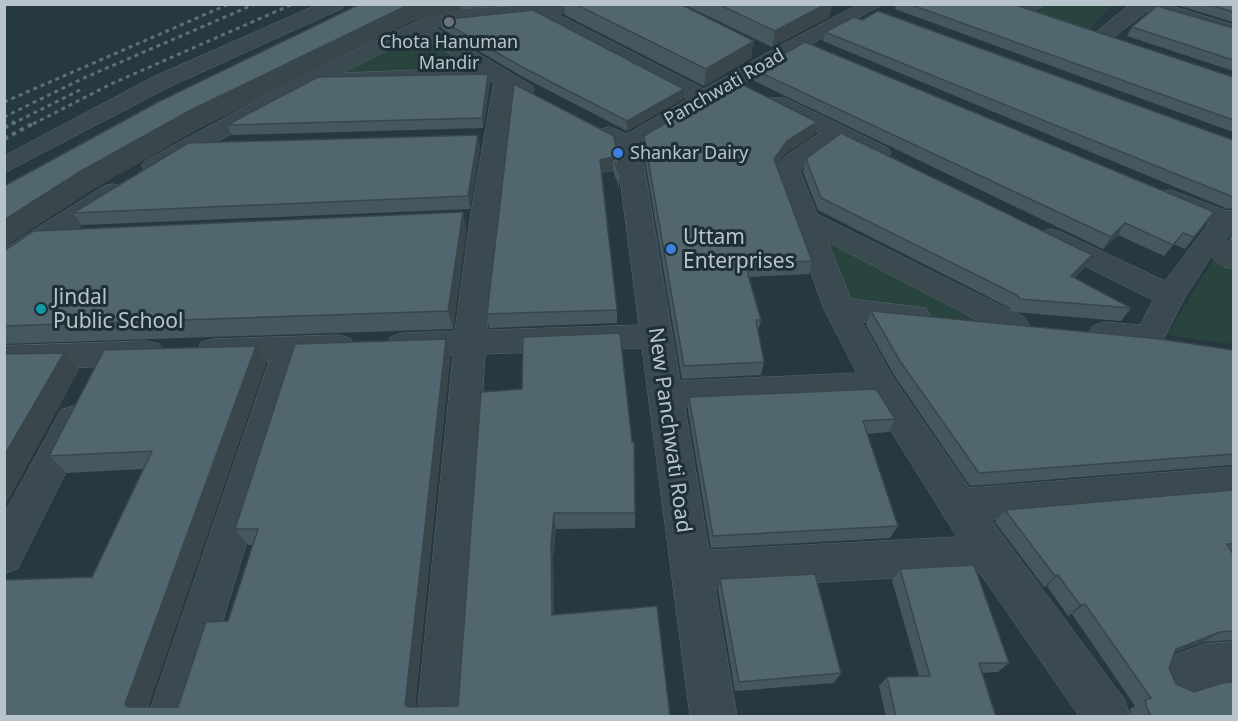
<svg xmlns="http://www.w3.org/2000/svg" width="1238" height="721" font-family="'Noto Sans',sans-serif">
  <rect width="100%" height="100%" fill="#263941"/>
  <path fill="#29443f" d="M1044 5H1113L1088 31 1032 10Z
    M419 36 477 70 334 75Z
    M805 219 1013 325 839 309Z
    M1216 255 1233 269V344L1167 335Z"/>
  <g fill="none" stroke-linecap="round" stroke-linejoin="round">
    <g stroke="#58676e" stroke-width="1">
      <path id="minor" d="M319 4H345L343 8 169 87 4 173V156L153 77Z
        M546 4H592L590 8 557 14 704 89 765 54 859 4H883L779 62 641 147 680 381 857 373 824 309 774 171 786 156 820 133 769 108 766 103 769 98H785L888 148 891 153 888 158 879 160 870 158 838 142 804 166 800 171 817 214 1024 317 1029 325 1024 333 1013 336 1002 333 828 242 851 299 926 308 931 316 926 324 915 327 862 322 892 376 969 488 1234 467V499L991 520 1124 699 1130 716H1079L980 573 715 588 737 716H690L642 348 485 354 464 716H417L453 355 402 357 391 353 386 345 391 337 402 333 455 331 470 219 494 81 349 85 341 83 338 78 341 74 163 171 154 174 145 171 141 166 145 161 304 75 413 23 448 10ZM535 18 688 99 627 134 609 127 601 129 597 134 601 139 616 148 639 325 487 330 498 219 514 94 523 97 531 95 534 90 531 85 435 28C468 15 501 23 535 18ZM419 35 472 68 343 73ZM871 399 957 537 709 550 685 408Z
        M1020 4H1046L1024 16 1014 10Z
        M1131 4H1165L1234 25V38L1147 11 1109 41H1095L1092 37 1095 33Z
        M113 184 122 186 126 192 122 198 14 270 4 273V249L104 186Z
        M1171 190 1227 211 1234 210V231L1225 239 1234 245V269L1224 267 1211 257 1184 299 1160 346 1149 350 1093 342 1088 334 1093 326 1104 322 1140 325 1153 300 1041 244 1037 238 1041 232 1051 229 1061 232 1165 281 1209 223 1162 204 1158 198 1162 192Z
        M339 335 350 338 355 347 350 356 339 359 302 360 194 716H148L269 361 213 363 201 360 197 351 201 342 213 339Z
        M147 341 159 344 163 353 159 362 147 365 4 370V346Z
        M74 406 87 410 92 420 18 568 4 574V514L61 410Z
        M1234 642V687L1204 690 1178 699 1162 692 1155 676 1162 660 1204 644Z"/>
    </g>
    <use href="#minor" fill="#3b4951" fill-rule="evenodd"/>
    <path stroke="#5d6f78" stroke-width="3" stroke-dasharray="4 4" stroke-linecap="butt" d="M4 102 229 4
      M4 117 86 77 255 4
      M12 124 82 89
      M33 124 111 84 293 4"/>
    <path stroke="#5d6f78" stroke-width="4" stroke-dasharray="4.5 4.5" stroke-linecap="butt" d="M4 128 15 122
      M4 139 36 122"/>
  </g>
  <path fill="#46585f" d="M360 4H512L461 9 412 21 198 129 93 189 4 247V186Z
    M564 4H680L751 58 704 86 565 15Z
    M683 4H832L829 17 772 47Z
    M896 4H1012L1233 77V132L895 9Z
    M1174 4H1233V22Z
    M440 20 683 99 627 131 523 77 442 29Z
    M1132 27 1233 28V71L1127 36Z
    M825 32 1233 140V208L1228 209 823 41Z
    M755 70 1214 212 1185 249 1174 244 1164 256 1118 235 1103 249 754 81Z
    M488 74 490 83 483 128 232 135 227 125Z
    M815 134 785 154 777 165 812 261 809 274 749 277 761 320 758 332 764 362 761 375 682 379 643 148 644 136Z
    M614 136 619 174V187L613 171 602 173 617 310V323L489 328 487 314Z
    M480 147 470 209 82 225 73 213Z
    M806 159 1092 255 1084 268 1074 278 1131 308 1121 321 1012 312 1010 308 818 210 803 172Z
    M463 212 466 230 453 329 4 344V251Z
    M1233 233V243L1229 239Z
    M871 311 1233 350V465L970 486 894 375 866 325Z
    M446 339 450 357 415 707 458 706 481 392 635 513V528L556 529 553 558 554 615 670 717H4L92 577 143 469 67 473 49 456 266 363 148 707H178L228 621 253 545H248L235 529Z
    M689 397 895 419 889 432 867 434 898 526 890 538 711 548 688 410Z
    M1233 490V640L1203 642 1174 653 1169 668 1176 684 1233 717H1131L1130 709 1135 706 1072 614 1068 616 1047 586 1044 587 995 522 1005 510Z
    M900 569 1009 663 998 672 981 673 996 717H886L879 686 887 677 919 676 892 580Z
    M720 579 841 673 834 683 735 691 718 590Z"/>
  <path fill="#39474d" d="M460 4 461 9 412 21 198 129 93 189 4 247V220L81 171 189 111 409 5Z
    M826 4H832L829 17 772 47 775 31Z
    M754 41 751 58 704 86 706 69Z
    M488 74 490 83 483 128 482 118Z
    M684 89 683 99 627 131V121Z
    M817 122 815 134 785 154 772 172 774 159 787 141Z
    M478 135 480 147 470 209 468 196Z
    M613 157V171L600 173V160Z
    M463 212 466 230 453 329 448 311Z
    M1125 223 1118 235 1103 249 1111 237Z
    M1092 255 1084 268 1063 289 1071 276Z
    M446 339 450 357 414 716 405 705Z
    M256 346 266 363 145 715 128 707 125 704Z
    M64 353 79 370 4 508V456Z
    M554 513 556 529 553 558 554 629 552 615 551 543Z
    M1058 575 1047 586 1044 587 1055 576Z
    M1085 604 1072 614 1068 616 1080 605Z
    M1220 632 1203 642 1160 659 1176 649Z"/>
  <path fill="#51666e" stroke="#39474d" stroke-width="1.5" d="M360 4H410L189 111 81 171 4 220V186L158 102Z
    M575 4H680L754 41 706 69Z
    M718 4H826L775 31Z
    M909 4H1012L1233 77V120Z
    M1209 4H1233V12Z
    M1157 6 1233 28V60L1132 27Z
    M533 10 684 89 627 121 522 67 440 20Z
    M878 11 1233 140V197L825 32 854 17 862 20Z
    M805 42 1214 212 1194 237 1183 233 1173 245 1125 223 1111 237 755 70Z
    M488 74 482 118 227 125 318 77Z
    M735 81 817 122 787 141 774 159 812 261 745 264 761 320H756L764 362 684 366 644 136Z
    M514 84 614 136 619 174 613 157 600 160 617 310 487 314Z
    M841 133 1092 255 1071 276 1131 308 1020 299 1017 295 821 198 806 159Z
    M478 135 468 196 73 213 188 143Z
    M463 212 448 311 4 326V251L34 231Z
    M871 311 1160 339 1233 350V454L979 473 900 361Z
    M620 333 632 442H634L635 513H554L551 543 552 615 657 606 670 717H4V580L92 577 152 451 49 456 104 350 256 346 125 704 128 707H178L206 622 228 621 258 529H235L295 344 446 339 405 705 408 707 458 706 481 392 522 389 523 337Z
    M64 353 4 456V354Z
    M876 389 895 419 863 421 898 526 713 536 689 397Z
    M1233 490V544H1227L1233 554V631L1220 632 1176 649 1169 668 1176 684 1194 692 1222 683 1233 682V717H1152L1147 709 1145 700 1151 698 1085 604 1080 605 1058 575 1055 576 1005 510Z
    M974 565 1009 663H979L996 717H896L887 677 930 676 900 569Z
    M815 574 841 673 739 682 720 579Z"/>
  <circle fill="#6b7280" stroke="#1f2f36" stroke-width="2" cx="449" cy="22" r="6"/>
  <g fill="#3f7fe0" stroke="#1f2f36" stroke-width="2">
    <circle cx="618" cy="153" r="6"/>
    <circle cx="671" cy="249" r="6"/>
  </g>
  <circle fill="#0f9aa8" stroke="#1f2f36" stroke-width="2" cx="41" cy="309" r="6"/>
  <g text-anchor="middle" stroke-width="6" stroke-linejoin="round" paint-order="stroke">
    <g font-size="18" fill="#b7c4cb" stroke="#1f2f36">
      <text x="449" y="48">Chota Hanuman<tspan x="449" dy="21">Mandir</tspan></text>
      <text x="630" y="159" text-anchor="start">Shankar Dairy</text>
    </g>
    <g font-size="18" fill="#b7c4cb" stroke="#1f2f36">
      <text transform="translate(724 87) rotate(-30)" y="6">Panchwati Road</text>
    </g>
    <g font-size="21" fill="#b7c4cb" stroke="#1f2f36" text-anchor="start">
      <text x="683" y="244">Uttam<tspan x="683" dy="24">Enterprises</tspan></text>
      <text x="53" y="304">Jindal<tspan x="53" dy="24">Public School</tspan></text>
    </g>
    <g font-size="21" fill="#b7c4cb" stroke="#1f2f36">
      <text transform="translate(670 430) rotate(82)" y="7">New Panchwati Road</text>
    </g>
  </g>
  <rect width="1238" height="721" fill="none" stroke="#b7c4cb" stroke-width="12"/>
</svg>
